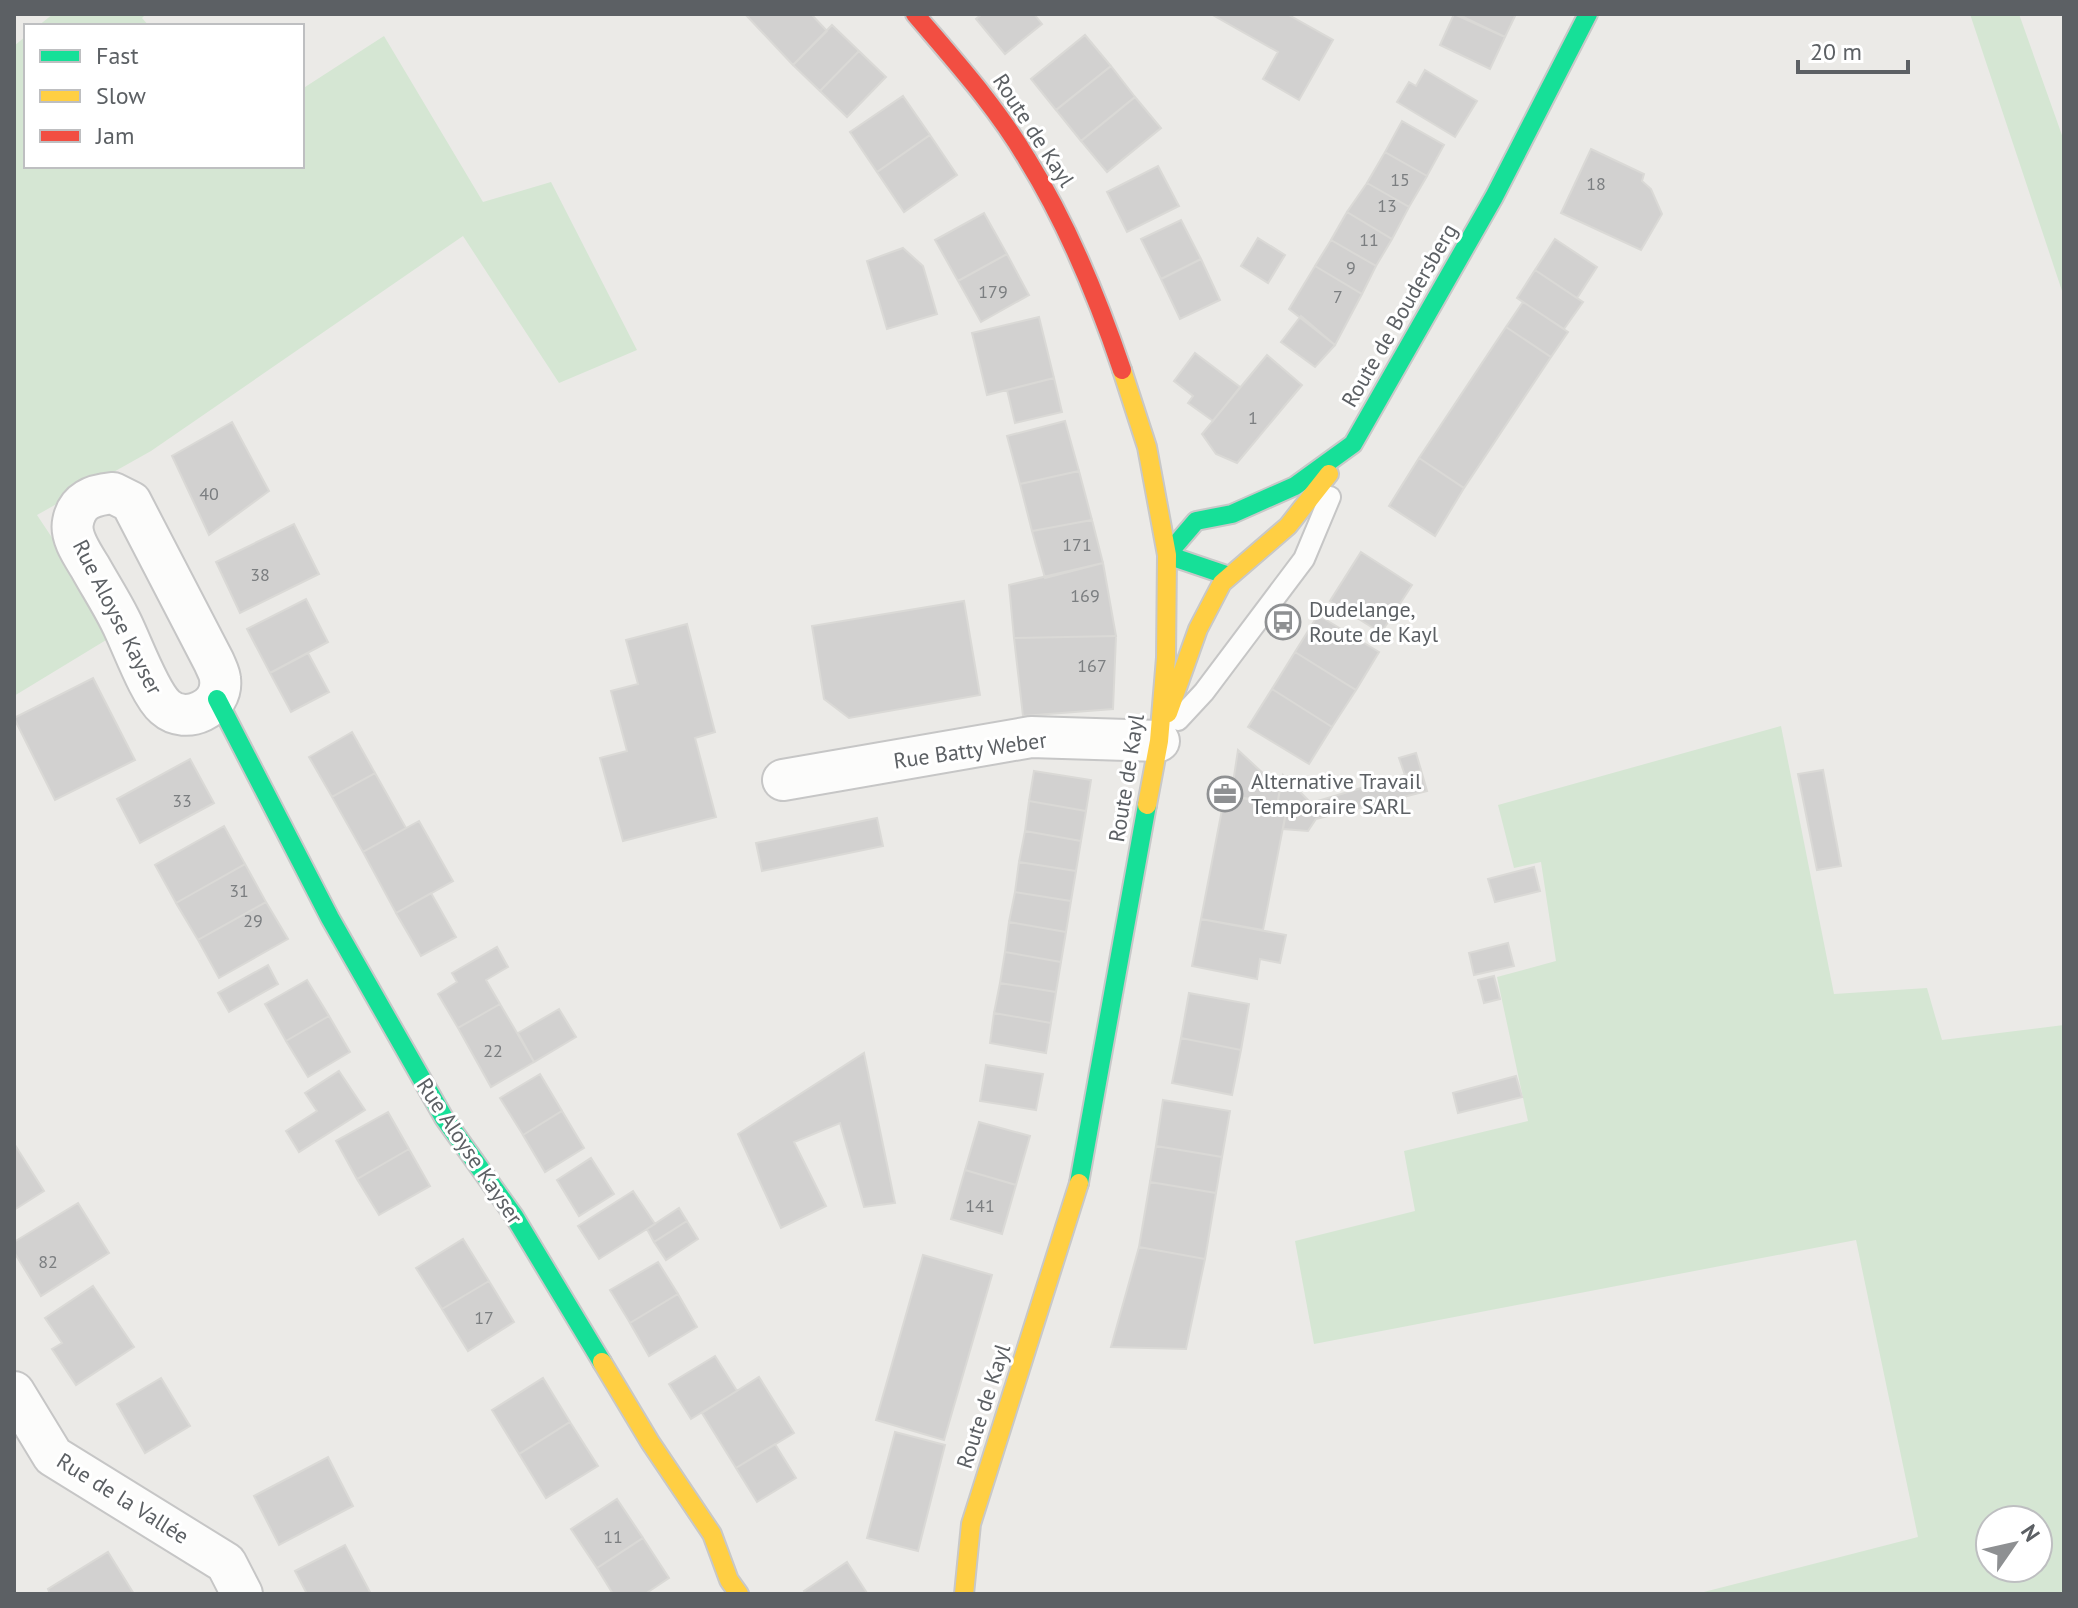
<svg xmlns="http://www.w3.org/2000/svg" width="2078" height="1608" font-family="'PT Sans',sans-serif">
  <rect width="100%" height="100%" fill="#ebeae7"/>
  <path fill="#d5e6d3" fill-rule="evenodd" d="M53 14H146L142 18 149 26H38Z
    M1970 14H2019L2064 141V297Z
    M26 36V166H302V89L384 36 483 202 551 182 637 350 559 383 463 236 151 451 37 515 116 634 14 696V46Z
    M1781 726 1834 994 1927 988 1942 1040 2064 1025V1594H1696L1918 1537 1856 1240 1314 1344 1295 1241 1415 1211 1404 1151 1528 1121 1497 977 1556 961 1541 862 1514 868 1498 805ZM2038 1520V1568H1990V1520Z"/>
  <path fill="#d2d1d0" stroke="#dad9d6" stroke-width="2" d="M745 14H811L827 31 793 65Z
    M982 14H1034L1042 24 1005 54 976 19Z
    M1211 14H1287L1333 40 1299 100 1263 79 1278 52Z
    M1454 14 1505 37 1490 69 1440 45Z
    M1457 14H1516L1505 37Z
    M832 25 859 51 820 91 793 65Z
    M1085 35 1111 66 1056 110 1031 79Z
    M859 51 886 77 847 117 820 91Z
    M1111 66 1135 97 1081 141 1056 110Z
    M1425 70 1477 101 1455 137 1397 102 1409 82 1416 86Z
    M903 96 930 135 877 172 850 132Z
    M1135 97 1161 128 1107 172 1081 141Z
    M1402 121 1444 145 1427 176 1385 152Z
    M930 135 957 175 904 212 877 172Z
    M1591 149 1644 174 1642 181 1651 189 1662 214 1641 250 1561 213Z
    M1385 152 1427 176 1409 207 1367 183Z
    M1158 166 1179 206 1127 232 1107 192Z
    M1367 183 1409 207 1392 239 1347 212Z
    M1347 212 1392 239 1376 266 1331 240Z
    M984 213 1007 254 958 281 935 240Z
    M1181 220 1201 259 1161 279 1141 239Z
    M1258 238 1285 255 1268 283 1241 266Z
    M1555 239 1597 267 1577 298 1535 270Z
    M1331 240 1376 266 1362 294 1315 266Z
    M903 248 923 266 937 314 887 329 867 261Z
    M1007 254 1029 295 981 322 958 281Z
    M1201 259 1220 300 1180 319 1161 279Z
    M1315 266 1362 294 1335 345 1289 309Z
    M1535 270 1583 302 1564 329 1517 298Z
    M1523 302 1568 332 1551 357 1506 327Z
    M1301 316 1335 345 1315 367 1281 342Z
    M1039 317 1054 378 987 395 972 333Z
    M1506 327 1551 357 1464 488 1419 458Z
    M1195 353 1240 387 1213 421 1188 403 1193 396 1174 381Z
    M1267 355 1302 385 1237 463 1216 454 1202 434Z
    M1054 378 1062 412 1015 423 1007 390Z
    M1065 421 1079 471 1020 484 1007 436Z
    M232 422 269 491 209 535 172 456Z
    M1419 458 1464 488 1435 536 1389 506Z
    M1079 471 1092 520 1032 531 1020 484Z
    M1092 520 1103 563 1045 578 1032 531Z
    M294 524 319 574 240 613 216 562Z
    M1361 552 1412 585 1381 633 1330 601Z
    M1103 563 1116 636 1014 638 1009 585Z
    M306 599 328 642 270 673 247 629Z
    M964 601 980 695 849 718 824 699 812 626Z
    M1318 615 1379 652 1356 690 1295 652Z
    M687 624 715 732 695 738 716 817 623 841 600 758 627 751 611 691 638 684 626 640Z
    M1116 636 1113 709 1023 716 1014 638Z
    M1295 652 1356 690 1332 727 1272 689Z
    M308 653 329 692 291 712 270 673Z
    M93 678 135 760 55 800 14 718Z
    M1272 689 1332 727 1309 764 1248 727Z
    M352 732 375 773 332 797 309 757Z
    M1238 750 1280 789 1277 805 1231 796Z
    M1416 753 1421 770 1405 775 1399 758Z
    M190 759 214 803 140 843 117 799Z
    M1421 770 1427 791 1316 819 1308 831 1283 829 1287 807 1277 805 1283 775 1311 803Z
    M1823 770 1841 866 1817 870 1798 774Z
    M1034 771 1091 780 1086 811 1029 801Z
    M375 773 406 828 363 852 332 797Z
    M1225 794 1287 807 1263 930 1201 919Z
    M1029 801 1086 811 1081 841 1025 831Z
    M877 818 883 846 762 871 756 843Z
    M419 821 453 881 396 913 363 852Z
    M224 826 245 864 176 903 155 865Z
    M1025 831 1081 841 1076 871 1019 862Z
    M1019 862 1076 871 1071 901 1015 892Z
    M245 864 266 902 198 940 176 903Z
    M1534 867 1540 891 1495 902 1488 879Z
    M1015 892 1071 901 1066 932 1009 922Z
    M431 893 456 937 421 956 396 913Z
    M266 902 288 939 219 978 198 940Z
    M1201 919 1286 935 1280 963 1260 959 1257 979 1192 966Z
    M1009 922 1066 932 1061 962 1005 952Z
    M1508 943 1514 966 1474 975 1469 953Z
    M497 947 508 967 486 980 500 1004 458 1028 438 994 457 982 452 973Z
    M1005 952 1061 962 1056 992 1000 983Z
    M268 965 278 984 229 1012 218 993Z
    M1494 976 1500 999 1484 1003 1478 980Z
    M307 980 329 1016 286 1041 265 1004Z
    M1000 983 1056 992 1051 1023 994 1013Z
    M1189 993 1249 1004 1241 1050 1181 1038Z
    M500 1004 534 1062 491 1087 458 1028Z
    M559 1009 576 1037 534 1062 518 1033Z
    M994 1013 1051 1023 1046 1053 990 1043Z
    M329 1016 350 1052 308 1077 286 1041Z
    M1181 1038 1241 1050 1232 1095 1172 1083Z
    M864 1053 895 1203 864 1207 840 1123 794 1142 826 1206 781 1228 738 1134Z
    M986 1065 1043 1074 1036 1110 980 1101Z
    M339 1071 365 1110 299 1152 286 1131 317 1111 305 1093Z
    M540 1074 562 1111 523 1135 500 1098Z
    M1516 1076 1522 1097 1458 1113 1453 1093Z
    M1163 1100 1230 1111 1222 1157 1156 1146Z
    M562 1111 584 1148 545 1172 523 1135Z
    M388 1112 409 1149 357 1179 336 1141Z
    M979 1122 1030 1136 1016 1185 965 1170Z
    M15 1145 44 1191 14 1210V1146Z
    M1156 1146 1222 1157 1216 1193 1150 1182Z
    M409 1149 430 1186 379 1215 357 1179Z
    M591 1158 614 1194 579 1216 557 1180Z
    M965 1170 1016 1185 1002 1234 951 1219Z
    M1150 1182 1216 1193 1205 1259 1139 1247Z
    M633 1191 655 1224 599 1259 578 1226Z
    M78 1203 109 1253 41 1296 14 1252V1242Z
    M679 1208 687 1221 654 1242 647 1229Z
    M687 1221 698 1239 666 1260 654 1242Z
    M463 1239 489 1281 442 1309 416 1268Z
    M1139 1247 1205 1259 1186 1349 1111 1347Z
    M923 1255 992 1275 944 1440 876 1420Z
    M658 1262 678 1294 630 1323 610 1290Z
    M489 1281 514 1322 468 1351 442 1309Z
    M93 1286 134 1347 76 1385 52 1349 62 1343 45 1318Z
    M678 1294 697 1327 649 1356 630 1323Z
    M715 1356 737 1391 691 1419 669 1384Z
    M759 1377 794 1433 736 1468 702 1413Z
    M161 1378 190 1426 145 1453 117 1404Z
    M543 1378 570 1422 519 1454 492 1410Z
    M570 1422 598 1466 546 1498 519 1454Z
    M895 1432 945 1445 918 1551 867 1538Z
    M775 1444 796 1478 757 1502 736 1468Z
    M328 1457 353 1506 279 1545 254 1496Z
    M617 1499 643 1538 597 1568 571 1529Z
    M643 1538 669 1578 645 1594H613L597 1568Z
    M345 1545 371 1594H307L295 1571Z
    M108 1552 134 1594H50L48 1589Z
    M847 1562 867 1593 806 1594 804 1591Z"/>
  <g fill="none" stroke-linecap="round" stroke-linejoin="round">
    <g stroke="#c6c6c6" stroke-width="24">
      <path id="lane" d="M1178 720 1204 692 1304 559 1330 497"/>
    </g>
    <g stroke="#c6c6c6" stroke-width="44">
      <path id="street" d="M113 493 131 502 214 662C216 667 220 674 220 679 224 708 186 726 165 707 149 693 131 641 120 620 111 602 100 585 90 567 82 554 70 537 73 522 77 500 93 495 113 493Z
        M783 780 1031 737 1159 741
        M14 1392 53 1456 226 1563 242 1594"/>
    </g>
    <g stroke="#c8c8c8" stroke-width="22">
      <path id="fast" d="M1229 576 1167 555 1196 521 1232 514 1295 486 1353 444 1494 197 1588 14
        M217 699 330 918 444 1118 514 1216 602 1362
        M1079 1183 1147 805"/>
    </g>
    <g stroke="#c8c8c8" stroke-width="22">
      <path id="slow" d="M1122 370 1147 447 1167 555 1166 658 1159 741 1147 805
        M1168 713 1198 629 1222 583 1288 526 1329 474
        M602 1362 650 1442 712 1534 729 1580 739 1594
        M964 1594 971 1524 1079 1183"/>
    </g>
    <g stroke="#c8c8c8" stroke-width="22">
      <path id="jam" d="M915 14C954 60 996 106 1027 159 1068 225 1097 296 1122 370"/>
    </g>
    <use href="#lane" stroke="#fcfcfb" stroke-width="20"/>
    <use href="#street" stroke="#fcfcfb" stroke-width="40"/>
    <use href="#fast" stroke="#16e098" stroke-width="18"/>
    <use href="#slow" stroke="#ffcf43" stroke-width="18"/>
    <use href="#jam" stroke="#f24e42" stroke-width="18"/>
  </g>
  <defs>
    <g id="bus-ring" transform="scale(1.8)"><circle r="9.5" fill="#fff" stroke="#8e9092" stroke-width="1.5"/><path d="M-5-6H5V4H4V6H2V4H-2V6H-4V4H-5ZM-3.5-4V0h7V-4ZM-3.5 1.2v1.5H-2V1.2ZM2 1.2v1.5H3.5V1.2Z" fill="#8e9092"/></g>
    <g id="office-ring" transform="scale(1.8)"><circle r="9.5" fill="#fff" stroke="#8e9092" stroke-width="1.5"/><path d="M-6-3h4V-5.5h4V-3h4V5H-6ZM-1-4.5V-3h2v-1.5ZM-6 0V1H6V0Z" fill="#8e9092"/></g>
  </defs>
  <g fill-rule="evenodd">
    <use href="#bus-ring" x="1283" y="622"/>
    <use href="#office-ring" x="1225" y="794"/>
  </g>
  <g text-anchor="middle" stroke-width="6" stroke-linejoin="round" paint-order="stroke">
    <g font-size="18" fill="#7b7e80">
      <text x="1400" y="186">15</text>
      <text x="1596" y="190">18</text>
      <text x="1387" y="212">13</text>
      <text x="1369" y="246">11</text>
      <text x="1351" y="274">9</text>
      <text x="993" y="298">179</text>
      <text x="1338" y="303">7</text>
      <text x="1253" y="424">1</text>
      <text x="209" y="500">40</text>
      <text x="1077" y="551">171</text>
      <text x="260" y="581">38</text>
      <text x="1085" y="602">169</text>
      <text x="1092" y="672">167</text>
      <text x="182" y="807">33</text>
      <text x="239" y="897">31</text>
      <text x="253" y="927">29</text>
      <text x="493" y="1057">22</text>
      <text x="980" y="1212">141</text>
      <text x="48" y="1268">82</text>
      <text x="484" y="1324">17</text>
      <text x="613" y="1543">11</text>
    </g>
    <g font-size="22" fill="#5c6064" stroke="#fff">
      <text transform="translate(1034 130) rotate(57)" y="8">Route de Kayl</text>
      <text transform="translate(1399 315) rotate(-60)" y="8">Route de Boudersberg</text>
      <text transform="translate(118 617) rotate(63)" y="8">Rue Aloyse Kayser</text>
      <text transform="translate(970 750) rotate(-8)" y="8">Rue Batty Weber</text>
      <text transform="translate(1126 778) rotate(-81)" y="8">Route de Kayl</text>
      <text transform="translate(470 1151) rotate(56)" y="8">Rue Aloyse Kayser</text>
      <text transform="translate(983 1406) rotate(-72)" y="8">Route de Kayl</text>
      <text transform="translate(123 1498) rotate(32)" y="8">Rue de la Vallée</text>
    </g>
    <g font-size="22" fill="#5c6064" stroke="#fff" text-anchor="start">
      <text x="1309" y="617">Dudelange,<tspan x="1309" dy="25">Route de Kayl</tspan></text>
      <text x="1251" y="789">Alternative Travail<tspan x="1251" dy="25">Temporaire SARL</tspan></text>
    </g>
  </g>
  <rect width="2078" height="1608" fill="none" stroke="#5c6064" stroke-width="32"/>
  <rect x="24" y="24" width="280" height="144" fill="#ffffff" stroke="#bebfc1" stroke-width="2"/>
  <rect x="40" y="50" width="40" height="12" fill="#16e098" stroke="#bebfc1" stroke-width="2"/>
  <text x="96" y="64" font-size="24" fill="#5c6064">Fast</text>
  <rect x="40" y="90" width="40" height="12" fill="#ffcf43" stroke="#bebfc1" stroke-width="2"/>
  <text x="96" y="104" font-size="24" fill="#5c6064">Slow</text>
  <rect x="40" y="130" width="40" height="12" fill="#f24e42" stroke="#bebfc1" stroke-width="2"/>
  <text x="96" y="144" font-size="24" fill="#5c6064">Jam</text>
  <g transform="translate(2014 1544) rotate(56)"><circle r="38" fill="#ffffff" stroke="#bebfc1" stroke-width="2"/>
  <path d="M0-6L14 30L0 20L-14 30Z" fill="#8e9092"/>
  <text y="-12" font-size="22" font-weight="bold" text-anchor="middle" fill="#5c6064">N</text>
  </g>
  <path d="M1798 60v12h110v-12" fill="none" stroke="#5c6064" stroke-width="4"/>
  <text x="1810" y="60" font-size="24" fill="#5c6064" stroke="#ffffff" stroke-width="6" paint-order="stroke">20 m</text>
</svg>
